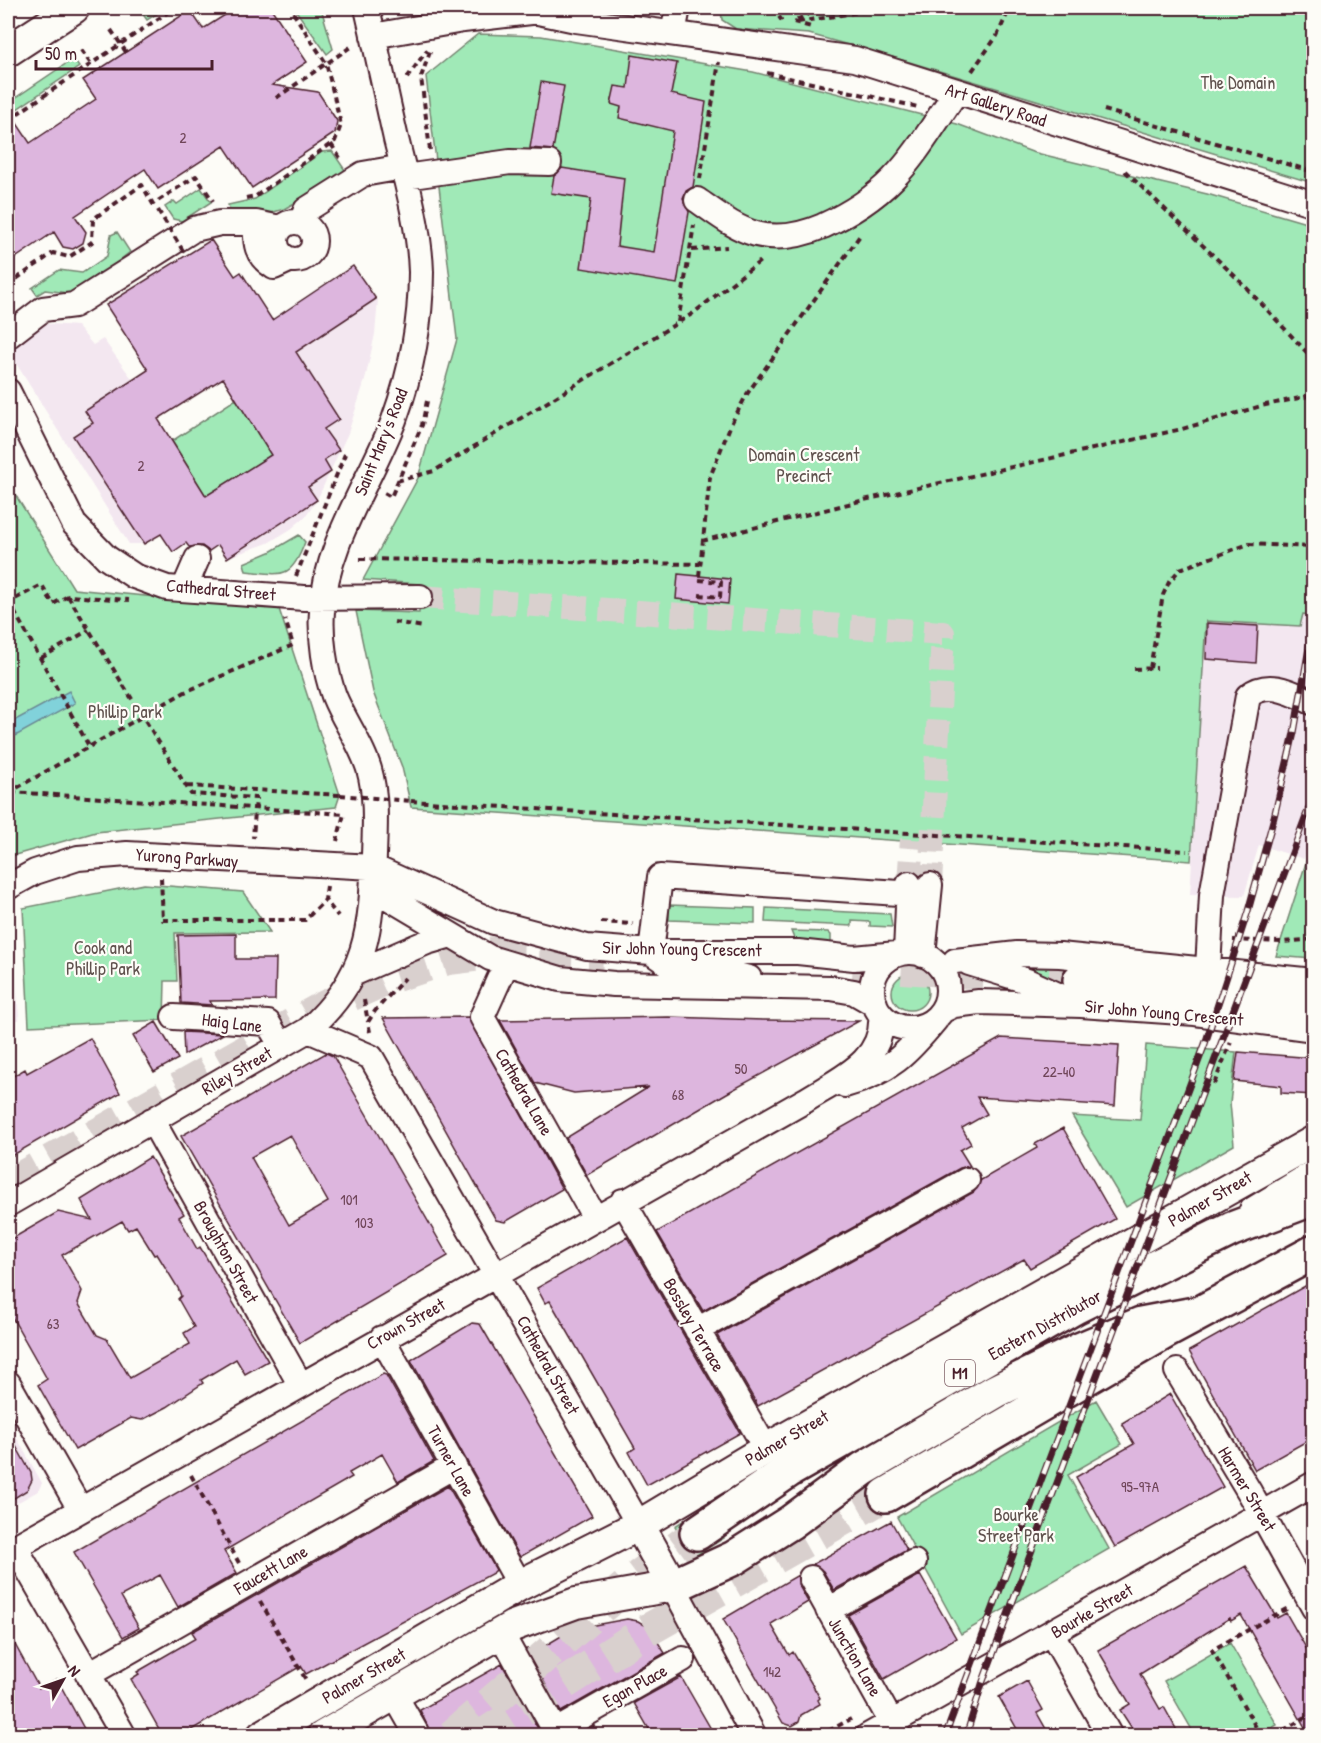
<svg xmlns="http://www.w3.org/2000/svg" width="1321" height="1743" font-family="'Patrick Hand',sans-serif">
  <rect width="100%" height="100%" fill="#fdfcf7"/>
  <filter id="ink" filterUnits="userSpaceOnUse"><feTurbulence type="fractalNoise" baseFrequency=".0167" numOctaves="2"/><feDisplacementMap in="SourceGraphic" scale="12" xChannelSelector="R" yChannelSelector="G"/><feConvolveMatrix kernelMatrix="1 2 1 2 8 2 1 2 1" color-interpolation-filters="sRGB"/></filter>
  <g filter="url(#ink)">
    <path fill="#f3e7f0" d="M376 299 378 300 375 334 365 380 348 433 317 500 306 516 291 529 268 543 227 558 218 545 197 559 186 543 173 552 161 534 144 544H129L12 357 13 341 38 323 77 326 93 345 103 339 133 380 206 495 271 455 236 399 298 359 294 352Z
      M1303 614 1313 615 1314 833 1304 859 1259 845 1244 896 1190 895 1206 620 1300 626Z
      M13 931 19 1020H8V932Z
      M8 1422 42 1483 38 1491 8 1508Z"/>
    <path fill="#a0e9b7" stroke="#758471" stroke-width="1.5" d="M151 8H166L147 20 142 13Z
      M294 8H321L333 49 327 54Z
      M721 8H1313V183L906 61 809 34 736 29 722 20Z
      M478 34 541 36 753 72 957 124 1032 152 1207 194 1313 225V615L1303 614 1300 626 1206 621 1191 861 411 807 402 767 373 692 356 611 419 613 420 584 363 580 418 478 457 339 426 76Z
      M73 59 79 67 8 115V103Z
      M332 151 347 173 284 209 267 214H231L228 205 255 199 322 152Z
      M201 188 211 202 182 221 173 219 165 207 174 201 177 204Z
      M117 232 130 252 120 260 116 269 76 294 45 290 37 295 32 288 59 270 82 273 107 256 111 235Z
      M236 399 271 455 206 496 172 441Z
      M8 483 74 589 279 609 340 795 336 807 96 832 8 857Z
      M299 535 305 542C291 580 283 575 246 571L244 563 270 552Z
      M1313 841V959L1276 956Z
      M144 884 243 892 270 932 175 933 177 981H165L164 1020 29 1026 23 908Z
      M669 905 755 908V923L669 920Z
      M766 908 890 914 892 927 870 926V922L852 921V926L765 922Z
      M791 931 828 932 831 935V947L795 941Z
      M1034 961 1081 967 1079 991 1032 978Z
      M892 992a18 18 0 1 1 36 0a18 18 0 1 1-36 0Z
      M1146 1045 1236 1052 1230 1103 1234 1145 1126 1207 1072 1116 1140 1120Z
      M1096 1400 1122 1444 1068 1475 1109 1549 961 1634 897 1517Z
      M705 1507 724 1538 697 1555 692 1554 675 1526Z
      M1230 1643 1277 1725 1259 1735H1195L1164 1681Z"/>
    <path fill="#81d2da" stroke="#6b8a94" stroke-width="1.5" d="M69 691 75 703 8 740V724Z"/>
    <path fill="#ddb6de" stroke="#4a1f2b" stroke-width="1.5" fill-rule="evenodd" d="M236 8H271L307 62 272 85 318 92 337 121 335 133 252 188 224 146 158 189 145 169 75 216 86 232 83 243 73 249 63 247 54 232 8 263V110L30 143 96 99 83 80 190 10 203 29Z
      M632 55 677 63 671 94 706 102 693 187 686 191 683 198 689 212 677 284 581 268 591 199 551 193 554 176 562 168 624 178 617 246 654 252 673 131 619 118 621 107 611 104 615 86 628 88Z
      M541 82 564 86 553 150 530 148Z
      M211 240 235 276 241 272 272 320 353 266 376 299 296 352 339 419 324 429 339 450 324 460 331 472 308 487 317 500 227 558 218 545 209 551 202 546 189 547 186 543 173 552 161 534 144 544 73 436 93 423 85 411 148 370 106 305ZM223 378 271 455 206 496 158 419Z
      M678 574 730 579 728 604 676 599Z
      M1207 623 1258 626 1256 663 1206 659Z
      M236 934V959H276L275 1000 210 1001 212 1005 181 1003 178 935Z
      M468 1017 562 1189 505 1222 496 1220 383 1018Z
      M669 1017 763 1020 859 1021 727 1093 587 1175 566 1138 649 1087 574 1093 535 1083 500 1020Z
      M156 1022 178 1059 154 1072 133 1036Z
      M183 1032 223 1034 184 1055Z
      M90 1038 120 1093 8 1158V1079L25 1069 27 1073Z
      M1001 1038 1119 1045 1115 1106 977 1097 987 1114 962 1128 971 1144 960 1150 970 1166 960 1168 703 1311 657 1232Z
      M1238 1052 1314 1058V1095L1281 1093V1086L1234 1081Z
      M326 1053 333 1056 448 1256 300 1343 181 1136ZM290 1135 328 1202 289 1225 251 1157Z
      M1063 1128 1115 1219 1030 1268 1024 1259 758 1406 717 1335 974 1192 981 1180 1037 1148 1035 1144Z
      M150 1157 184 1214 179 1217 197 1249 200 1247 268 1361 245 1374 236 1359 201 1380 203 1383 167 1407 142 1420 131 1418 75 1450 38 1385 47 1379 8 1310V1241L58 1212 92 1220 81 1200ZM122 1221 128 1230 136 1226 154 1255 157 1254 178 1288 181 1296 178 1299 194 1327 184 1333 190 1344 130 1378 107 1339 97 1335 78 1303 82 1291 62 1255Z
      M627 1237 740 1433 647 1485 629 1452 635 1448 550 1301 545 1303 537 1288Z
      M1314 1281V1437L1255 1470 1189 1351Z
      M472 1323 480 1324 592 1516 520 1557 411 1360Z
      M383 1374 386 1375 434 1461 398 1482 382 1454 349 1473 352 1477 224 1551 237 1573 178 1607 160 1575 121 1596 139 1628 123 1637 74 1552Z
      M1170 1394 1223 1487 1115 1547 1076 1477 1134 1444 1122 1423Z
      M8 1432 31 1473 32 1480 27 1490 8 1502Z
      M448 1486 496 1570 493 1573 306 1674 301 1666 181 1736H163L131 1679 139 1674 137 1672 196 1638 192 1632Z
      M891 1521 907 1550 834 1590 823 1571 813 1564Z
      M1246 1566 1277 1618 1286 1613 1314 1662V1736H1310L1241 1615 1231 1621 1230 1618 1140 1674 1160 1709 1164 1707 1180 1736H1137L1120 1710 1130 1704 1098 1650Z
      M798 1575V1584L808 1602 771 1624 789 1655 793 1652 820 1698 818 1700 820 1704 801 1715 799 1722 792 1726 783 1723 723 1619Z
      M920 1575 956 1638 884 1679 848 1615Z
      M627 1619 638 1621 648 1627 665 1653 561 1712 526 1649 543 1647 573 1629Z
      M8 1632 39 1688 57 1679 88 1736H8Z
      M502 1664 538 1729 525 1736H432L420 1710Z
      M681 1677 715 1736H653L634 1703Z
      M1027 1681 1043 1710 1037 1713 1050 1736H1021L999 1697Z
      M594 1726 599 1736H577Z"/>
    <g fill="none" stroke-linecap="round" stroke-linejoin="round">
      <path stroke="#d9d0ce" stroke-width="24" stroke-dasharray="24 12" stroke-linecap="butt" d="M420 597 943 633 930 885
        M909 884 912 839"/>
      <path stroke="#d9d0ce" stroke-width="33" stroke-dasharray="33 16" stroke-linecap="butt" d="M853 964 1080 980
        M8 1185 322 1008 388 978 446 959 516 950 603 953
        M452 1736 632 1581 697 1533
        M482 1736 646 1631 886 1495"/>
      <g stroke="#4a1f2b" stroke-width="28">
        <path id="minor" d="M519 8 576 20 855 59 1314 204
          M673 33 678 8
          M373 36 463 20 531 12
          M405 177 510 162 549 163
          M697 200C716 213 734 228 756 234 779 240 802 235 823 226 897 192 913 155 956 92
          M276 241a19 19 0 1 1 38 0a19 19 0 1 1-38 0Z
          M256 223C255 243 256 256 274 267L289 260
          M301 223 306 210 363 174 403 167
          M8 336 43 309 74 305 194 229 220 223H256L280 228
          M8 391 74 524 107 558 134 576 167 588 304 598 420 597
          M184 589 197 559
          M8 887 35 872 78 858 127 854 373 867 494 922 587 947 651 952H798L854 958 897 954
          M374 889 490 958 560 979 614 984 831 988 854 992 875 1004
          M906 952 909 884
          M872 990a38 38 0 1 1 76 0a38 38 0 1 1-76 0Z
          M923 955 930 885
          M955 961 1017 954 1060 955 1314 981
          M969 963 1027 981 1071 1001
          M506 964 482 1017 595 1218
          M1208 969 1212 895 1248 696C1269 679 1292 693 1314 703
          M355 973 427 942 451 935
          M749 978 715 969 667 963 651 952 660 877 929 895
          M943 1010 954 1005 979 1002 1081 1005 1195 1013 1314 1029
          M174 1017 268 1023 281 1045
          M308 1030 371 1057 639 1525
          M845 1085C889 1073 908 1053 936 1019
          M152 1120 300 1384
          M623 1201 766 1449
          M8 1204 308 1030C368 976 371 930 374 855 375 826 377 797 369 769 361 743 344 721 334 696 325 671 320 638 322 611 326 543 370 482 394 420 411 373 421 322 421 272 420 231 406 179 396 139 386 95 377 51 367 8
          M1252 1210 1314 1172
          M697 1330 967 1180
          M382 1338 520 1585
          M1177 1371 1250 1493 1314 1608
          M8 1383 80 1509
          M15 1547 124 1736
          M8 1551 806 1100C839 1079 885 1061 881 1015
          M811 1578 899 1736
          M673 1586 754 1736
          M828 1610 914 1562
          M501 1633 558 1736
          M1052 1634 1110 1736
          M89 1674 454 1466
          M394 1694 418 1736
          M556 1731 683 1659
          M868 1736 1314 1484"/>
      </g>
      <g stroke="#4a1f2b" stroke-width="34">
        <path id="major" d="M8 51 74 8
          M262 1736 520 1585 639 1525 766 1449 1314 1141
          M323 1736 513 1626 576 1603 673 1586 639 1525"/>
      </g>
      <g stroke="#4a1f2b" stroke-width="38">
        <path id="highway" d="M1080 980 1314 1005
          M886 1495 1163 1333 1314 1252
          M697 1533 788 1471 1075 1307 1232 1229 1314 1198
          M673 1586 734 1558 791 1522 863 1469 996 1391 1079 1350 1141 1324 1200 1313"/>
      </g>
      <path stroke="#4a1f2b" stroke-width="4" stroke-dasharray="6 4.5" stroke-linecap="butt" d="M773 8 782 21
        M797 20 819 8
        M794 22 811 27
        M798 22 884 8
        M111 30 126 52
        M81 50 91 64
        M972 71 997 36 1010 8
        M767 73 918 107
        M407 78 427 50
        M276 98 352 46
        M1104 110 1314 172
        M8 120 174 8
        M331 144 342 161
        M430 150 421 77 431 49
        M1125 171 1240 281 1314 360
        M700 179 719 62
        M246 198 256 196 335 141 341 125 326 63 290 8
        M692 250 727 247
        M8 285 53 253 69 257 92 242 93 219 142 185 153 204 196 176 213 201
        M678 322 694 225
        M397 481 434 471 692 314 763 259
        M384 493 391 497 422 425 427 401
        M702 541 864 500 1182 429 1261 406 1314 395
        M360 559 700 564
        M296 576 345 454
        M699 576 710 477 731 424 747 394 861 234
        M699 580 721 582 720 597 699 595
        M68 596 191 794 256 798 253 838
        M8 599 9 602 42 585 53 604 68 596 129 600
        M9 602 90 748
        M394 622 423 627
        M41 658 89 630
        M1150 668 1163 595 1169 582 1180 569 1249 544 1314 547
        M1134 669 1157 668
        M187 786 340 795
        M11 792 344 814 337 841
        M8 793 185 692 293 645 285 619
        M411 801 1187 851
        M161 878 163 920H305L325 900
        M327 886 325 900 338 916
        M601 922 633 924
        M1233 940 1284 942 1314 939
        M364 1000 368 1022
        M370 1032 368 1022 375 1011 405 978
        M1214 1084 1231 1042
        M191 1475 239 1563
        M260 1601 306 1680
        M819 1736 851 1719
        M1261 1736 1212 1650 1288 1608
        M1274 1736 1314 1712"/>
      <use href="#minor" stroke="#fdfcf7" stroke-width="24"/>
      <use href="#major" stroke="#fdfcf7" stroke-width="30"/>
      <use href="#highway" stroke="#fdfcf7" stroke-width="33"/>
      <g stroke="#4a1f2b" stroke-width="7">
        <path id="rail" d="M945 1736 1205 1044 1248 911 1274 817 1294 733 1314 619
          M966 1736 982 1684 1314 794"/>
      </g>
      <use href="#rail" stroke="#fdfcf7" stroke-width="4.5" stroke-dasharray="14" stroke-linecap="butt"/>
      <path stroke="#4a1f2b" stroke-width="4" stroke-dasharray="6 4.5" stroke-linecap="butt" d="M158 210 185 254
        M340 795 411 801"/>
    </g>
  </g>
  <g text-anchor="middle" stroke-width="4.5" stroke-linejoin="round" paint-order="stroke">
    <g font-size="15" fill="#6f4558">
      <text x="183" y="143">2</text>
      <text x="141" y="471">2</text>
      <text x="741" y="1074">50</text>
      <text x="1059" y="1077">22-40</text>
      <text x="678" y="1100">68</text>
      <text x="349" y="1205">101</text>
      <text x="364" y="1228">103</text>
      <text x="53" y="1329">63</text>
      <text x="1140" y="1492">95-97A</text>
      <text x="772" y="1677">142</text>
    </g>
    <rect fill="#fdfcf7" stroke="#806168" stroke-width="1.5" x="945" y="1360" width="30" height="26" rx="4.5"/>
    <g font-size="16" font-weight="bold" fill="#4a1f2b">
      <text x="960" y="1379">M1</text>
    </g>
    <g font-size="18" fill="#60524e" stroke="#fdfcf7">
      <text x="1238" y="89">The Domain</text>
      <text x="804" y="461">Domain Crescent<tspan x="804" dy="21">Precinct</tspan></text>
      <text x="125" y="718">Phillip Park</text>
      <text x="103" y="954">Cook and<tspan x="103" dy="21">Phillip Park</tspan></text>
      <text x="1016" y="1521">Bourke<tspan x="1016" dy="21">Street Park</tspan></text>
    </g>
    <g font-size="18" fill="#4a1f2b" stroke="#fdfcf7">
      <text transform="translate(996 105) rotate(18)" y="6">Art Gallery Road</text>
      <text transform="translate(381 442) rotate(-68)" y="6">Saint Mary's Road</text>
      <text transform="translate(221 590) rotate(5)" y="6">Cathedral Street</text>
      <text transform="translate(187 858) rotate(4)" y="6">Yurong Parkway</text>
      <text transform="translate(682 949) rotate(1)" y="6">Sir John Young Crescent</text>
      <text transform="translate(1164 1013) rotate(5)" y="6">Sir John Young Crescent</text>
      <text transform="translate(232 1023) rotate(7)" y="6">Haig Lane</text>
      <text transform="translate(237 1071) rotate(-30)" y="6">Riley Street</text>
      <text transform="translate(524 1092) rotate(60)" y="6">Cathedral Lane</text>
      <text transform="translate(1210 1199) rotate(-30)" y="6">Palmer Street</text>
      <text transform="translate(226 1252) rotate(61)" y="6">Broughton Street</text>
      <text transform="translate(406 1324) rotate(-29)" y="6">Crown Street</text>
      <text transform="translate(694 1325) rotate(60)" y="6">Bossley Terrace</text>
      <text transform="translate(1045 1325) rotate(-29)" y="6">Eastern Distributor</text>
      <text transform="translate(548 1365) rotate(61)" y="6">Cathedral Street</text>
      <text transform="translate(787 1438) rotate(-30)" y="6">Palmer Street</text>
      <text transform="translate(451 1461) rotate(61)" y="6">Turner Lane</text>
      <text transform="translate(1247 1489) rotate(59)" y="6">Harmer Street</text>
      <text transform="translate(271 1570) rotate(-30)" y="6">Faucett Lane</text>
      <text transform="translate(1092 1611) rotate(-30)" y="6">Bourke Street</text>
      <text transform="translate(855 1657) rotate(60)" y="6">Junction Lane</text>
      <text transform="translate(364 1676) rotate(-30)" y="6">Palmer Street</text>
      <text transform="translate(635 1686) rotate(-29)" y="6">Egan Place</text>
    </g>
  </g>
  <rect width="1321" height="1743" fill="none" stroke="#fdfcf7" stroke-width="30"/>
  <rect x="15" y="15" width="1291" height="1713" fill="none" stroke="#4a1f2b" stroke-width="2" filter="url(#ink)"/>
  <g transform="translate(63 1680) rotate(50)" stroke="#fdfcf7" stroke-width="4.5" paint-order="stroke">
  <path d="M0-4.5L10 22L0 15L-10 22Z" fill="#4a1f2b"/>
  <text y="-9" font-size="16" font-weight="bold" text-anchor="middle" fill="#4a1f2b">N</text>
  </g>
  <path d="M36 60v9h176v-9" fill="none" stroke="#4a1f2b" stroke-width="3"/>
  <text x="45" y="60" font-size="18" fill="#4a1f2b" stroke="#fdfcf7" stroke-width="4.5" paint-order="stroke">50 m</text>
</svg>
